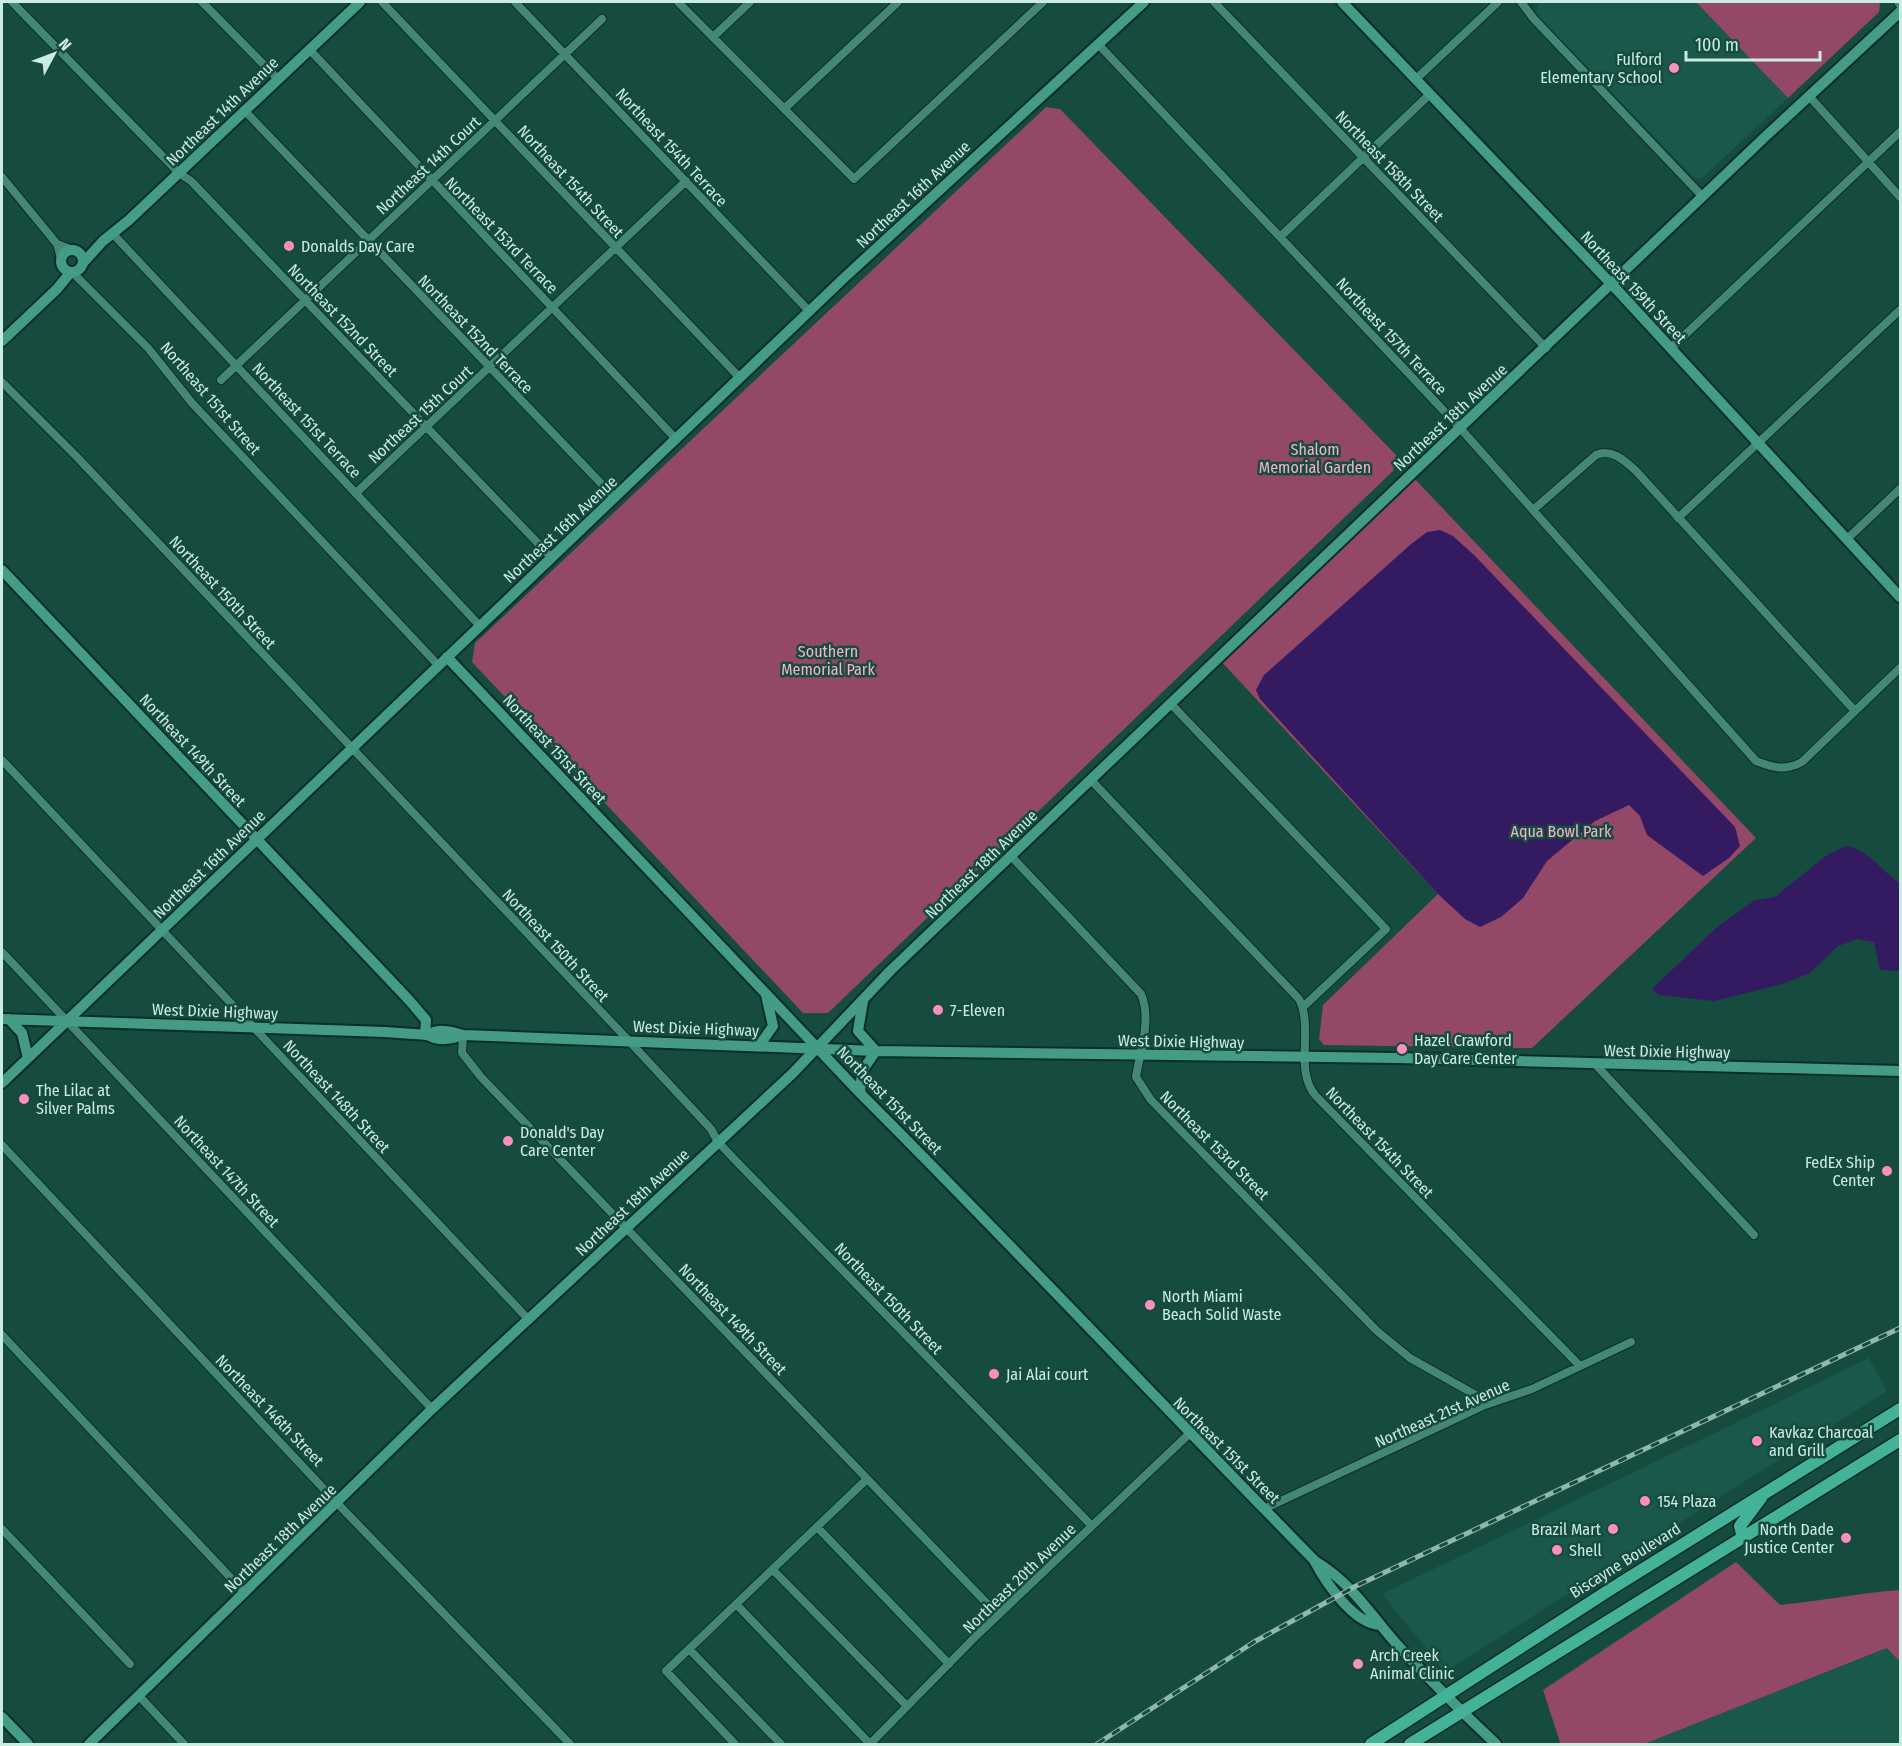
<svg xmlns="http://www.w3.org/2000/svg" width="1902" height="1746" font-family="'Fira Sans Condensed',sans-serif">
  <rect width="100%" height="100%" fill="#164b3f"/>
  <path fill="#19584b" d="M1539 2H1696L1788 98 1701 179 1693 177 1540 18 1536 12Z
    M1869 1358 1887 1391 1445 1672 1382 1594Z
    M1888 1648 1900 1662V1744H1644Z"/>
  <path fill="#944867" d="M1696 2H1877L1880 4 1879 12 1788 98Z
    M1046 107 1060 109 1396 455 1393 471 828 1013H803L472 662 475 643Z
    M1411 475 1756 838 1532 1048 1324 1045 1319 1039 1323 1005 1438 894 1218 658Z
    M1736 1562 1780 1605C1820 1601 1860 1593 1900 1590V1662L1887 1648 1644 1744H1558L1560 1742 1543 1690Z"/>
  <path fill="#341a60" d="M1440 530 1453 536 1474 555 1735 827 1740 846 1729 858 1703 876 1647 835 1640 816 1629 805 1595 821 1547 861 1523 898 1501 917 1480 927 1465 919 1438 894 1260 699 1256 690 1264 675 1410 545 1427 532Z
    M1846 846C1871 851 1880 870 1900 883V971L1880 970 1874 942 1857 939 1838 946 1810 973 1782 984 1747 993 1714 1001 1659 995 1652 989 1716 928 1755 900 1775 897 1827 855Z"/>
  <g fill="none" stroke-linecap="round" stroke-linejoin="round">
    <g stroke="#092f27" stroke-width="10">
      <path id="street" d="M12 2 179 173 191 181 551 557
        M202 2 277 78
        M382 2 740 378
        M515 2 809 311
        M678 2 854 179 1043 2
        M1214 2 1546 348
        M1521 2 1534 19 1703 197
        M1898 2 1900 5
        M713 37 750 2
        M1098 44 1460 428 1756 761C1774 768 1785 771 1802 762L1900 668
        M309 49 676 439
        M1416 79 1498 2
        M1809 96 1900 197
        M784 109 898 2
        M244 110 615 498
        M2 177 57 244 73 250
        M113 234 479 625
        M1280 237 1430 94
        M57 244 61 258
        M73 273 148 348 192 403 438 665
        M1671 348 1900 132
        M221 380 602 19
        M2 382 76 456 629 1041 711 1129 718 1142 737 1162 1092 1526
        M356 493 686 181
        M1533 510 1596 455C1612 448 1625 461 1636 471L1855 711
        M1678 518 1900 310
        M1847 539 1900 489
        M1170 703 1386 929 1303 1007
        M2 760 529 1320
        M1091 780 1299 999C1314 1028 1294 1069 1315 1095L1580 1366
        M1011 856 1141 994C1152 1019 1140 1051 1136 1077L1151 1100 1377 1331 1410 1358 1481 1398 1485 1405
        M2 952 432 1409
        M463 1035 462 1053 481 1077 998 1615
        M1596 1065 1754 1235
        M2 1145 337 1503 570 1744
        M2 1335 245 1593
        M1264 1509 1485 1405 1532 1389 1631 1342
        M818 1528 949 1664
        M2 1529 130 1664
        M773 1570 906 1705
        M736 1604 870 1744
        M689 1649 781 1744
        M140 1697 184 1744
        M735 1744 666 1671 866 1480
        M870 1744 977 1635 1189 1434"/>
    </g>
    <g stroke="#092f27" stroke-width="14">
      <path id="secondary" d="M1342 2 1619 292 1900 597
        M61 261a11 11 0 1 1 22 0a11 11 0 1 1-22 0Z
        M83 263 103 241 129 220 360 2
        M2 341 57 289 70 273
        M2 570 409 1000 426 1020 425 1035
        M447 657 860 1093C1014 1247 1163 1406 1315 1561 1356 1586 1371 1617 1402 1650 1432 1682 1464 1714 1496 1744
        M863 1001 858 1031 876 1051
        M2 1019 385 1032 428 1035C437 1041 452 1040 461 1035
        M9 1019 22 1033 28 1058
        M428 1035C438 1028 451 1031 463 1035L876 1051 1397 1058 1900 1071
        M759 1046 773 1026 766 995
        M2 1083 844 278 1144 2
        M860 1093 862 1071 876 1051
        M1315 1562C1326 1583 1354 1624 1380 1625
        M2 1717 28 1744
        M89 1744 432 1409 793 1073 891 970 1767 135 1900 12"/>
    </g>
    <g stroke="#092f27" stroke-width="15">
      <path id="primary" d="M1743 1538 1740 1526 1761 1498
        M1371 1744 1611 1589 1900 1409
        M1410 1744 1900 1440"/>
    </g>
    <use href="#street" stroke="#448776" stroke-width="8"/>
    <use href="#secondary" stroke="#449c87" stroke-width="10"/>
    <use href="#primary" stroke="#44b299" stroke-width="12"/>
    <g stroke="#90b7ad" stroke-width="5">
      <path id="rail" d="M1097 1744 1254 1642 1356 1586 1900 1328"/>
    </g>
    <use href="#rail" stroke="#164b3f" stroke-width="3" stroke-dasharray="9" stroke-linecap="butt"/>
  </g>
  <g fill="#fe8ebb" stroke="#164b3f" stroke-width="2">
    <circle cx="1674" cy="68" r="6"/>
    <circle cx="289" cy="246" r="6"/>
    <circle cx="938" cy="1010" r="6"/>
    <circle cx="1402" cy="1049" r="6"/>
    <circle cx="24" cy="1099" r="6"/>
    <circle cx="508" cy="1141" r="6"/>
    <circle cx="1887" cy="1171" r="6"/>
    <circle cx="1150" cy="1305" r="6"/>
    <circle cx="994" cy="1374" r="6"/>
    <circle cx="1757" cy="1441" r="6"/>
    <circle cx="1645" cy="1501" r="6"/>
    <circle cx="1613" cy="1529" r="6"/>
    <circle cx="1846" cy="1538" r="6"/>
    <circle cx="1557" cy="1550" r="6"/>
    <circle cx="1358" cy="1664" r="6"/>
  </g>
  <g text-anchor="middle" stroke-width="5" stroke-linejoin="round" paint-order="stroke">
    <g font-size="16" fill="#cbece2" stroke="#164b3f" text-anchor="start">
      <text x="1662" y="65" text-anchor="end">Fulford<tspan x="1662" dy="18">Elementary School</tspan></text>
      <text x="301" y="252">Donalds Day Care</text>
      <text x="950" y="1016">7-Eleven</text>
      <text x="1414" y="1046">Hazel Crawford<tspan x="1414" dy="18">Day Care Center</tspan></text>
      <text x="36" y="1096">The Lilac at<tspan x="36" dy="18">Silver Palms</tspan></text>
      <text x="520" y="1138">Donald's Day<tspan x="520" dy="18">Care Center</tspan></text>
      <text x="1875" y="1168" text-anchor="end">FedEx Ship<tspan x="1875" dy="18">Center</tspan></text>
      <text x="1162" y="1302">North Miami<tspan x="1162" dy="18">Beach Solid Waste</tspan></text>
      <text x="1006" y="1380">Jai Alai court</text>
      <text x="1769" y="1438">Kavkaz Charcoal<tspan x="1769" dy="18">and Grill</tspan></text>
      <text x="1657" y="1507">154 Plaza</text>
      <text x="1601" y="1535" text-anchor="end">Brazil Mart</text>
      <text x="1834" y="1535" text-anchor="end">North Dade<tspan x="1834" dy="18">Justice Center</tspan></text>
      <text x="1569" y="1556">Shell</text>
      <text x="1370" y="1661">Arch Creek<tspan x="1370" dy="18">Animal Clinic</tspan></text>
    </g>
    <g font-size="16" fill="#cbece2" stroke="#164b3f">
      <text transform="translate(222 111) rotate(-44)" y="6">Northeast 14th Avenue</text>
      <text transform="translate(672 147) rotate(47)" y="6">Northeast 154th Terrace</text>
      <text transform="translate(428 165) rotate(-43)" y="6">Northeast 14th Court</text>
      <text transform="translate(1390 166) rotate(46)" y="6">Northeast 158th Street</text>
      <text transform="translate(571 181) rotate(47)" y="6">Northeast 154th Street</text>
      <text transform="translate(913 194) rotate(-43)" y="6">Northeast 16th Avenue</text>
      <text transform="translate(502 235) rotate(46)" y="6">Northeast 153rd Terrace</text>
      <text transform="translate(1634 287) rotate(47)" y="6">Northeast 159th Street</text>
      <text transform="translate(343 320) rotate(46)" y="6">Northeast 152nd Street</text>
      <text transform="translate(476 334) rotate(46)" y="6">Northeast 152nd Terrace</text>
      <text transform="translate(1392 336) rotate(47)" y="6">Northeast 157th Terrace</text>
      <text transform="translate(211 398) rotate(49)" y="6">Northeast 151st Street</text>
      <text transform="translate(420 414) rotate(-43)" y="6">Northeast 15th Court</text>
      <text transform="translate(1450 417) rotate(-43)" y="6">Northeast 18th Avenue</text>
      <text transform="translate(307 420) rotate(47)" y="6">Northeast 151st Terrace</text>
      <text transform="translate(560 529) rotate(-43)" y="6">Northeast 16th Avenue</text>
      <text transform="translate(223 592) rotate(47)" y="6">Northeast 150th Street</text>
      <text transform="translate(555 749) rotate(47)" y="6">Northeast 151st Street</text>
      <text transform="translate(193 750) rotate(47)" y="6">Northeast 149th Street</text>
      <text transform="translate(209 864) rotate(-44)" y="6">Northeast 16th Avenue</text>
      <text transform="translate(981 864) rotate(-44)" y="6">Northeast 18th Avenue</text>
      <text transform="translate(556 945) rotate(47)" y="6">Northeast 150th Street</text>
      <text transform="translate(215 1011) rotate(2)" y="6">West Dixie Highway</text>
      <text transform="translate(696 1028) rotate(2)" y="6">West Dixie Highway</text>
      <text transform="translate(1181 1041) rotate(1)" y="6">West Dixie Highway</text>
      <text transform="translate(1667 1051) rotate(1)" y="6">West Dixie Highway</text>
      <text transform="translate(337 1096) rotate(47)" y="6">Northeast 148th Street</text>
      <text transform="translate(890 1100) rotate(46)" y="6">Northeast 151st Street</text>
      <text transform="translate(1380 1142) rotate(46)" y="6">Northeast 154th Street</text>
      <text transform="translate(1215 1145) rotate(45)" y="6">Northeast 153rd Street</text>
      <text transform="translate(227 1171) rotate(47)" y="6">Northeast 147th Street</text>
      <text transform="translate(632 1202) rotate(-43)" y="6">Northeast 18th Avenue</text>
      <text transform="translate(889 1298) rotate(46)" y="6">Northeast 150th Street</text>
      <text transform="translate(733 1319) rotate(46)" y="6">Northeast 149th Street</text>
      <text transform="translate(270 1410) rotate(46)" y="6">Northeast 146th Street</text>
      <text transform="translate(1442 1413) rotate(-24)" y="6">Northeast 21st Avenue</text>
      <text transform="translate(1227 1450) rotate(45)" y="6">Northeast 151st Street</text>
      <text transform="translate(280 1538) rotate(-44)" y="6">Northeast 18th Avenue</text>
      <text transform="translate(1625 1560) rotate(-32)" y="6">Biscayne Boulevard</text>
      <text transform="translate(1019 1578) rotate(-44)" y="6">Northeast 20th Avenue</text>
    </g>
    <g font-size="16" fill="#f7b0ca" stroke="#164b3f">
      <text x="1315" y="455">Shalom<tspan x="1315" dy="18">Memorial Garden</tspan></text>
      <text x="828" y="657">Southern<tspan x="828" dy="18">Memorial Park</tspan></text>
      <text x="1561" y="837">Aqua Bowl Park</text>
    </g>
  </g>
  <rect width="1902" height="1746" fill="none" stroke="#cbece2" stroke-width="6"/>
  <g transform="translate(54 54) rotate(49)" stroke="#164b3f" stroke-width="4.5" paint-order="stroke">
  <path d="M0-4.5L10 22L0 15L-10 22Z" fill="#cbece2"/>
  <text y="-9" font-size="16" font-weight="bold" text-anchor="middle" fill="#cbece2">N</text>
  </g>
  <path d="M1686 51v9h134v-9" fill="none" stroke="#cbece2" stroke-width="3"/>
  <text x="1695" y="51" font-size="18" fill="#cbece2" stroke="#164b3f" stroke-width="4.5" paint-order="stroke">100 m</text>
</svg>
